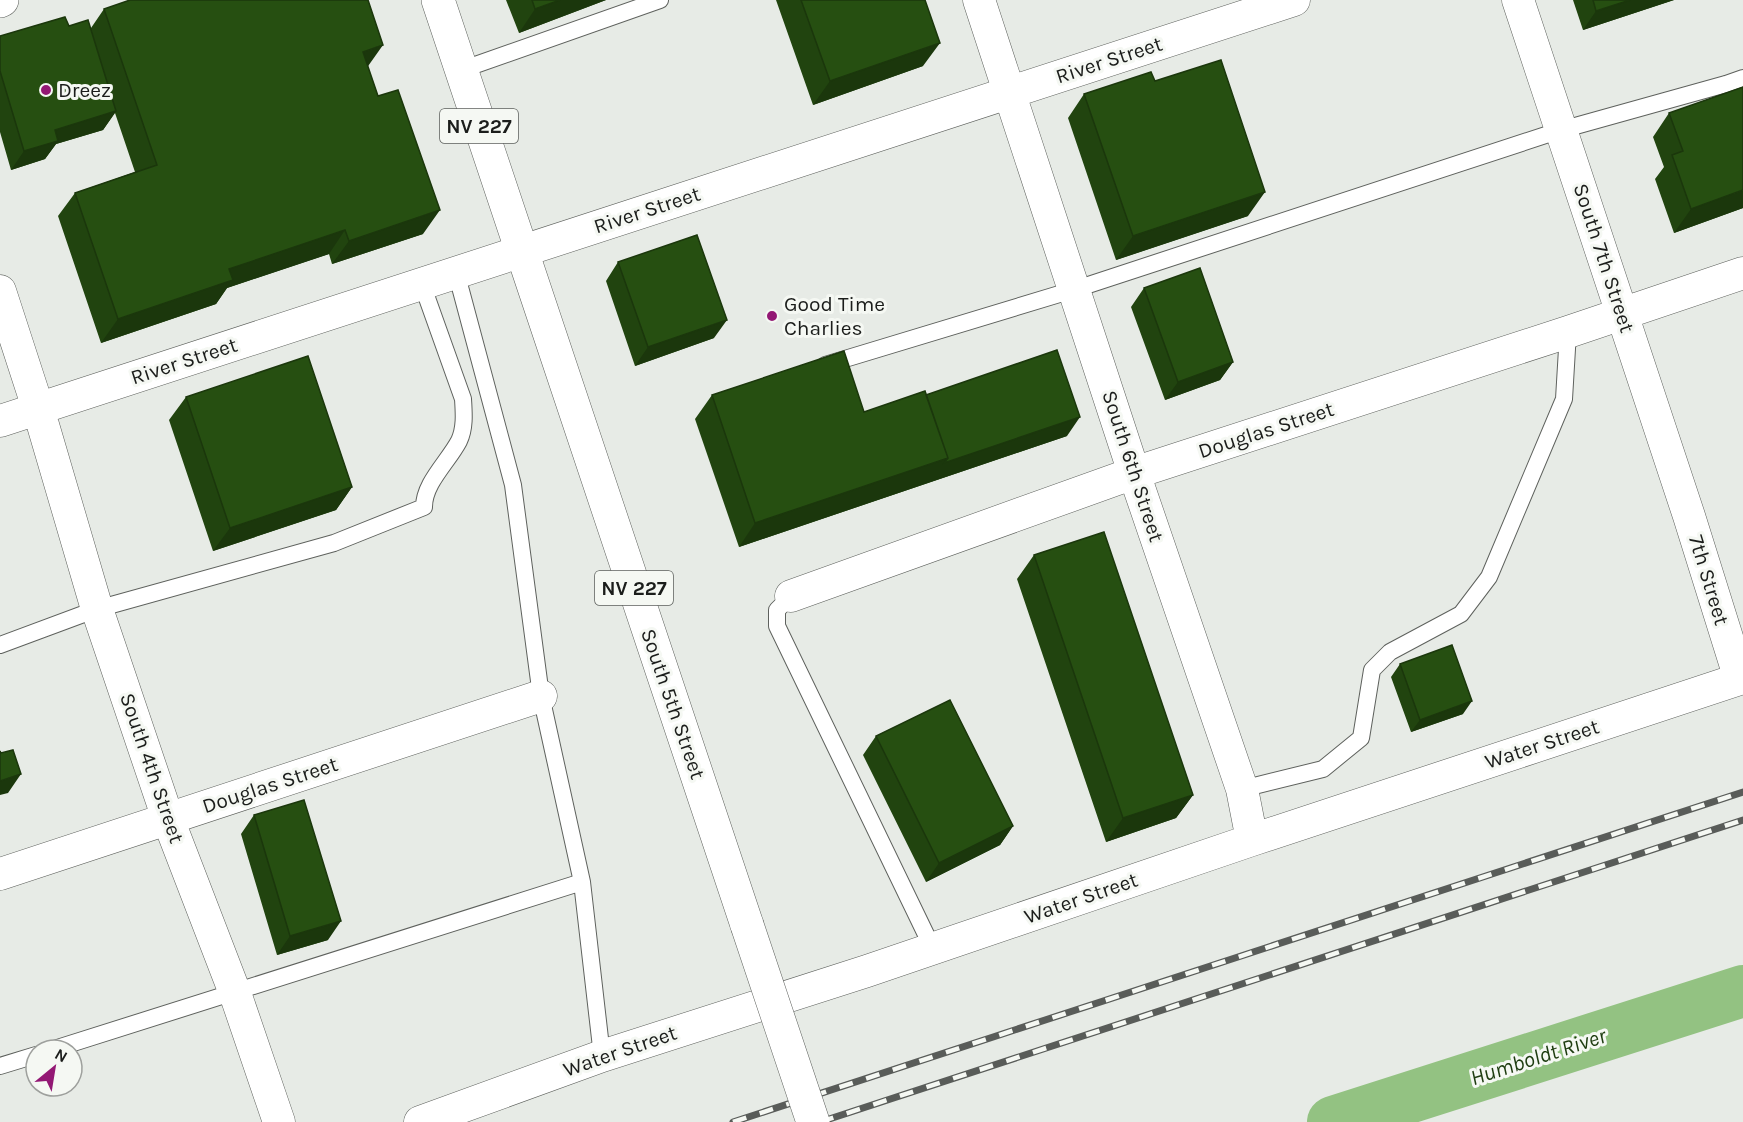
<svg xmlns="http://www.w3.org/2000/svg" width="1743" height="1122" font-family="Karla,sans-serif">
  <rect width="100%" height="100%" fill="#e7ebe6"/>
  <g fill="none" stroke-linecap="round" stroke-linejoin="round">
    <path stroke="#93c282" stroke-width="52" d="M1333 1122 1743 991"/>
    <g stroke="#5e615d" stroke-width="18">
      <path id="service" d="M461 70 660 0
        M456 272 513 485 541 696 582 882 602 1056
        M825 365 1076 289 1561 130 1726 84 1743 78
        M791 596 777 610V626L933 949
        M0 645 97 609 334 543 424 507C424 483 448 462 459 441 465 428 464 414 463 399L422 284
        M1242 789 1323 769 1361 738 1372 670 1390 652 1461 614 1489 577 1564 399 1568 332
        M51 1050 582 882
        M0 1066 36 1055"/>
    </g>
    <g stroke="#5e615d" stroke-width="33">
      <path id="minor" d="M979 0 1134 473 1242 789 1252 840
        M1518 0 1689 516 1740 679
        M0 291 38 408 97 609 168 819 235 993 279 1122
        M0 421 1294 0
        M791 596 1134 473 1568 332 1743 273
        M0 874 541 696
        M420 1122 602 1056 867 971 1252 840 1743 678"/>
    </g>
    <g stroke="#5e615d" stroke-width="34">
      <path id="secondary" d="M0 1 2 0"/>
    </g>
    <g stroke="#5e615d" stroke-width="34">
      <path id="primary" d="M438 0 747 925"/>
    </g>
    <use href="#service" stroke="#fff" stroke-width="16"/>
    <use href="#minor" stroke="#fff" stroke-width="32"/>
    <use href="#secondary" stroke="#fff" stroke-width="33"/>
    <use href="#primary" stroke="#fff" stroke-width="33"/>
    <g stroke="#595c59" stroke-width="7">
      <path id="rail" d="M733 1122 1743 792
        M820 1122 1743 820"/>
    </g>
    <use href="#rail" stroke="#f5f8f3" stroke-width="4.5" stroke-dasharray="14" stroke-linecap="butt"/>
    <g stroke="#5e615d" stroke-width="34" stroke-linecap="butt">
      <path id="primary-bridge" d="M747 925 813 1122"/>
    </g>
    <use href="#primary-bridge" stroke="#fff" stroke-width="33"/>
  </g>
  <path fill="#21440f" d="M506 0H606L519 33Z
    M776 0H925L923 66 813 105Z
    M1573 0H1674L1583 30Z
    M104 9 368 67 423 234 332 264 329 254 227 288 216 304 101 343 58 216 75 193 135 172 115 113 103 130 56 144 45 159 11 170 0 132V36L69 26 91 28Z
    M1155 81 1248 216 1116 260 1068 118 1084 94Z
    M1669 113 1743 208 1674 233 1655 179 1664 167 1653 137Z
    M618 262 714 338 635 366 606 281Z
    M1144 288 1233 362 1220 380 1165 400 1131 307Z
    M712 395 864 412 926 395 1067 436 739 547 695 419Z
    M186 397 352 487 336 510 213 551 169 420Z
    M1034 555 1193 795 1176 818 1106 842 1017 579Z
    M1400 664 1463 714 1411 732 1391 677Z
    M876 736 1013 826 1000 845 926 882 863 755Z
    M254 815 328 940 277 955 241 834Z"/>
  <path fill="#1b370c" d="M560 0H606L519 33 535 9Z
    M1630 0H1674L1583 30 1596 11Z
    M940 43 923 66 813 105 830 81Z
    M383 45 366 69 363 52Z
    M116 111 103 130 56 144 45 159 11 170 24 151 55 130Z
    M1743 190V208L1674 233 1691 209Z
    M1265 192 1248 216 1116 260 1133 236Z
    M440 210 423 234 332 264 349 241Z
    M345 230 329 254 227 288 216 304 101 343 118 319 229 269Z
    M727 320 714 338 635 366 648 347Z
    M1233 362 1220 380 1165 400 1178 382Z
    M1080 417 1067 436 739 547 755 523 948 458Z
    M352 487 336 510 213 551 230 528Z
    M1472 701 1463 714 1411 732 1420 720Z
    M21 774 8 793 0 795V781Z
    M1193 795 1176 818 1106 842 1123 818Z
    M1013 826 1000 845 926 882 939 863Z
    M341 921 328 940 277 955 290 936Z"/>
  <path fill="#264f11" stroke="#1b370c" stroke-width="1.5" d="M130 0H368L383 45 363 52 378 96 398 90 440 210 349 241 345 230 229 269 233 280 118 319 75 193 157 165 104 9Z
    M532 0H560L535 9Z
    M801 0H925L940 43 830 81Z
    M1593 0H1630L1596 11Z
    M65 17 69 26 88 20 116 111 55 130 58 141 24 151 0 71V36Z
    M1221 60 1265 192 1133 236 1084 94 1151 72 1155 81Z
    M1743 87V190L1691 209 1672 155 1683 151 1669 113Z
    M697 235 727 320 648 347 618 262Z
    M1200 268 1233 362 1178 382 1144 288Z
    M1057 350 1080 417 944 463 948 458 926 395Z
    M844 351 864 412 925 391 948 458 755 523 712 395Z
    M308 356 352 487 230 528 186 397Z
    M1104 532 1193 795 1123 818 1034 555Z
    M1452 645 1472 701 1420 720 1400 664Z
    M950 700 1013 826 939 863 876 736Z
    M13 750 21 774 0 781V751L1 753Z
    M304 800 341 921 290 936 254 815Z"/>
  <g fill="#931874" stroke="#f5f8f3" stroke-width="2">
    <circle cx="46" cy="90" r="6"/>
    <circle cx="772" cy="316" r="6"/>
  </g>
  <g text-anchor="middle" stroke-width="6" stroke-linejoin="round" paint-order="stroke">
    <g fill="#f5f8f3" stroke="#5c5f5c" stroke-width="1.5">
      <rect x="440" y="109" width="78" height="34" rx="4.5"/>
      <rect x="595" y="571" width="78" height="34" rx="4.5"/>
    </g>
    <g font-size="20" font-weight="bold" fill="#1b1d1b">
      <text x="479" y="133">NV 227</text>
      <text x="634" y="595">NV 227</text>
    </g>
    <g font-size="21" fill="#1b1d1b" stroke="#f5f8f3">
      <text transform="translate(1109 60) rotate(-18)" y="7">River Street</text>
      <text transform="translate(647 210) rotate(-18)" y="7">River Street</text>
      <text transform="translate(1604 258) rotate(72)" y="7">South 7th Street</text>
      <text transform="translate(184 361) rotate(-18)" y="7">River Street</text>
      <text transform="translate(1266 430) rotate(-18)" y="7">Douglas Street</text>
      <text transform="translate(1133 466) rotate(72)" y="7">South 6th Street</text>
      <text transform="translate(1709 580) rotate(73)" y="7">7th Street</text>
      <text transform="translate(673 704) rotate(71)" y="7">South 5th Street</text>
      <text transform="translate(1542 744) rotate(-18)" y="7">Water Street</text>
      <text transform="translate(152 768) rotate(71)" y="7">South 4th Street</text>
      <text transform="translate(270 785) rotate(-18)" y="7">Douglas Street</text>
      <text transform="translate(1081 898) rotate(-19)" y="7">Water Street</text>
      <text transform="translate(620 1051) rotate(-19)" y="7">Water Street</text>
    </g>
    <g font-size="21" fill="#1b1d1b" stroke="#f5f8f3" text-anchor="start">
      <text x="58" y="97">Dreez</text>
      <text x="784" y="311">Good Time<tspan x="784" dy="24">Charlies</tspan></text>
    </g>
    <g font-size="22" font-style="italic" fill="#1d3c0f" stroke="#f5f8f3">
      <text transform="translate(1538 1056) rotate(-18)" y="8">Humboldt River</text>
    </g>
  </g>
  <g transform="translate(54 1068) rotate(30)"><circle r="28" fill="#f5f8f3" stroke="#9ea09d" stroke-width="1.5"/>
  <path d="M0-4.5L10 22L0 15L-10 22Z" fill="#931874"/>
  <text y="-9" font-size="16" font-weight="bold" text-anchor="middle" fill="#1b1d1b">N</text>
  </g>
</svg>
